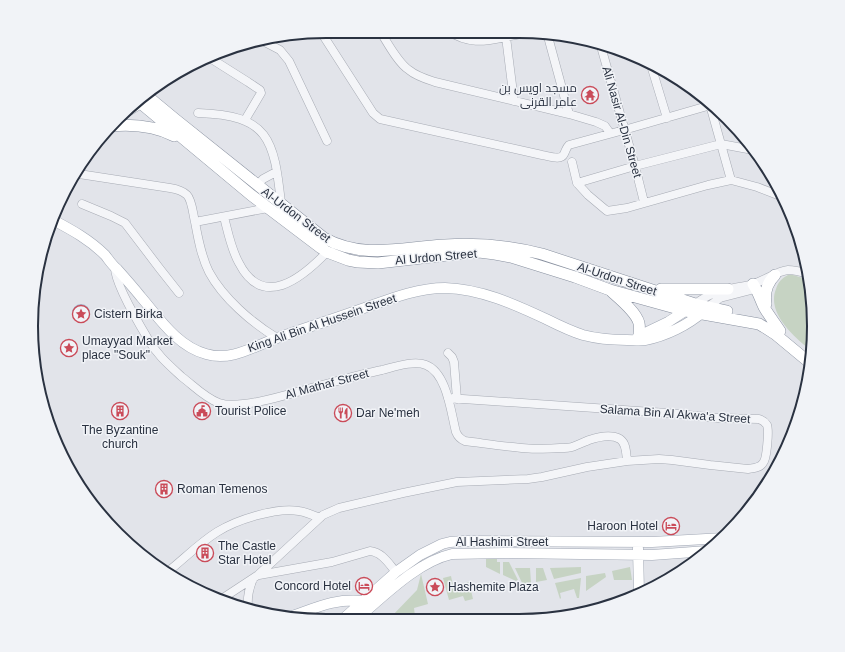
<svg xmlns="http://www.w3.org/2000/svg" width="845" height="652" font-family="Arial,Cairo,sans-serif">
  <rect width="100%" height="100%" fill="#e2e4ea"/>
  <path fill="#c6d3c3" d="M788 275H793L809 280 814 326 812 351C795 338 766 313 776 289 778 282 782 278 788 275Z
    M486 559H497V562H500V574L486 567Z
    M503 562H509L518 580 516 581 503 575Z
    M581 567V573L554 579 550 568Z
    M630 567 632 580H614L612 571Z
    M515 568H530L531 583 523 585Z
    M536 568H543L547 580 536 582Z
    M605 573 606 577 586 591V576Z
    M421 574 428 604 414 608 415 616 407 618H390L417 590Z
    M451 576 453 586 469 582 473 599 465 601 463 596 449 600 443 578Z
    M581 578 579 598H577L574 589 560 593 561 598 560 599 555 583Z"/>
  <path fill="#9eb1c8" d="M72 313a9 9 0 1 1 18 0a9 9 0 1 1-18 0Z"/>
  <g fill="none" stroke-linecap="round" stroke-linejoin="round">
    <g stroke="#a7abb4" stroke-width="9">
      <path id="minor" d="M380 31C387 42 398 63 409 70 416 76 426 79 435 82L569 114 596 122 605 126 610 133
        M448 31C468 44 483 42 505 37 514 35 523 34 533 32
        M321 32 373 113 380 119 542 155C549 156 561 161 564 154 566 150 566 148 569 145L624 130 711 105
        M503 32 506 37 514 101
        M547 33 569 114
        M261 40 280 50 289 61 327 141
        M600 43 635 166 644 202
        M210 58 248 82 260 90 261 93 245 120
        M650 62 667 118
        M710 105 731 180
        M198 113C269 115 274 139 281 203
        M572 162 577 183 588 195 607 211 627 208 708 185 731 180 757 187 783 197
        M79 174 170 188C176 189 183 191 187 195 192 200 193 214 195 222 198 238 201 256 209 272 223 298 252 323 277 338
        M577 183 635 166 721 144 753 150
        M257 185 263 179 276 172
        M82 204 111 216 125 223 160 269 179 293
        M224 217C228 232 231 249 239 263 263 310 302 278 327 252
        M195 222 268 208
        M115 268C115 284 139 324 148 339 157 355 169 365 182 377 194 386 205 398 219 403 240 410 289 394 311 388 334 382 358 375 382 370 394 367 414 360 426 365 447 373 451 413 456 432 458 437 460 439 465 441 497 445 529 451 560 448 564 448 569 448 572 447 578 445 584 442 589 440 598 437 611 434 620 439 627 444 626 454 627 461
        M695 304C699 301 704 298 708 296 722 288 738 288 753 284 764 281 777 271 788 270 795 270 802 272 809 274
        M708 307 720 298 755 289
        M448 353 452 357 454 362 457 399
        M166 573C183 560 198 544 217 532 236 520 276 507 299 511 306 512 313 515 320 518
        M259 575 332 562 370 551C382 552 389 564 396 572
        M220 600 258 575 323 515 339 508 403 493 457 482 528 479 542 477 587 467 627 461 659 459 672 460 710 465 748 469C753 468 760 468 763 463 767 459 769 430 767 425 765 422 762 420 759 419L718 418 667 413 448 398
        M248 608C247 597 249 588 253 579"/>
    </g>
    <g stroke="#a1a8b5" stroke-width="11">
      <path id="major" d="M121 115 141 103 146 99
        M53 220C72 230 90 240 105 255 109 260 112 265 117 269 125 278 133 287 141 297 159 318 177 346 206 354 232 362 256 345 280 337 305 328 331 320 356 311 385 301 414 288 445 288 481 289 514 304 546 319 558 325 570 331 583 335 598 339 612 340 627 340 633 340 639 341 645 340 666 336 688 325 704 311
        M637 338 643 334 668 322 691 307
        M638 548 639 593
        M287 618C316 608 333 598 364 601
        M344 618 396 572 420 555 442 544 450 542 464 541 652 542 724 538
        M358 618C384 596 417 562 452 554L505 553 652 555 707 551"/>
    </g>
    <g stroke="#8991a0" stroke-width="12">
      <path id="highway" d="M146 95 175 119 324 238C364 260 403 247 445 245 477 243 511 246 542 254L695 304 727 311
        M138 101 251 195 321 248 327 252 348 260 358 262 378 263 465 253 479 252 495 254 511 257 575 277 610 290 686 311 759 324 764 327 775 334 810 363
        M111 126C133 124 155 126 174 136
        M753 284C758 291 760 299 764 307 769 316 775 323 780 331
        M661 289H728
        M612 292C621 300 636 312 639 323 640 328 639 332 639 336
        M766 304C764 292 767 283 775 275"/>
    </g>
    <use href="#minor" stroke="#f4f5f8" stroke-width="8"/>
    <use href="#major" stroke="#fff" stroke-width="10"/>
    <use href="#highway" stroke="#fff" stroke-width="11"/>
  </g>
  <defs>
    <g id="temple-ring" transform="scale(0.9)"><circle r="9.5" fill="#f1f3f7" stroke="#ca4b59" stroke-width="1.5"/><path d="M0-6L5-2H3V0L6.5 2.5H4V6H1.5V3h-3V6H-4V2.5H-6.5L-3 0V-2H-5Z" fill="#ca4b59"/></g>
    <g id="sight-ring" transform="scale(0.9)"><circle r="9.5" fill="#f1f3f7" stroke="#ca4b59" stroke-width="1.5"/><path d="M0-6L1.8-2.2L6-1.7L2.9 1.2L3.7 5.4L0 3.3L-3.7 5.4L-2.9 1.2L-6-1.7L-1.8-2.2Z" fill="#ca4b59"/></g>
    <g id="building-ring" transform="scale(0.9)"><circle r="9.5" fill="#f1f3f7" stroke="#ca4b59" stroke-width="1.5"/><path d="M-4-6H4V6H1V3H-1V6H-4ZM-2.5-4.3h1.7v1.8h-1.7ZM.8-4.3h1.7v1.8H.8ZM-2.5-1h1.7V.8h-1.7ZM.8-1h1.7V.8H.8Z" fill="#ca4b59"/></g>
    <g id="civic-ring" transform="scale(0.9)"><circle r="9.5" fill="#f1f3f7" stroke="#ca4b59" stroke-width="1.5"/><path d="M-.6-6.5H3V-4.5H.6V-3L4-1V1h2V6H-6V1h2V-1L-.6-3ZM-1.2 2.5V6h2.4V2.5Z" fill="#ca4b59"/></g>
    <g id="restaurant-ring" transform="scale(0.9)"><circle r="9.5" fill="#f1f3f7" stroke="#ca4b59" stroke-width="1.5"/><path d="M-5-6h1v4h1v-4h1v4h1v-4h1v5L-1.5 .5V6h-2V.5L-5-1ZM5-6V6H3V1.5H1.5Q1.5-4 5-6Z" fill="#ca4b59"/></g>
    <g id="hotel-ring" transform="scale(0.9)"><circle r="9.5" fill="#f1f3f7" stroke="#ca4b59" stroke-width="1.5"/><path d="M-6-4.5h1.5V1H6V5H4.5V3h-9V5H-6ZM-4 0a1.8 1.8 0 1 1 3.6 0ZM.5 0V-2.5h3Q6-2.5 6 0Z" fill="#ca4b59"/></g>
  </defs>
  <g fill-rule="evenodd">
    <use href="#temple-ring" x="590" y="95"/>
    <use href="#sight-ring" x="81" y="314"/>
    <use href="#sight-ring" x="69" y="348"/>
    <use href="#building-ring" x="120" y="411"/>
    <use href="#civic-ring" x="202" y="411"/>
    <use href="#restaurant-ring" x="343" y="413"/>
    <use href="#building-ring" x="164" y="489"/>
    <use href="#hotel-ring" x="671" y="526"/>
    <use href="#building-ring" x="205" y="553"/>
    <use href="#hotel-ring" x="364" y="586"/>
    <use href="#sight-ring" x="435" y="587"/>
  </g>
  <g text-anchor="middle" stroke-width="3" stroke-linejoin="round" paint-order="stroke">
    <g font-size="12" fill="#2a3241" stroke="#f1f3f7" text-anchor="start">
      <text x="577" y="92" text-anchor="end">مسجد اويس بن<tspan x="577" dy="14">عامر القرنى</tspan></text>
      <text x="94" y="318">Cistern Birka</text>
      <text x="82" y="345">Umayyad Market<tspan x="82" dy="14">place "Souk"</tspan></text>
      <text x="215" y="415">Tourist Police</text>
      <text x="356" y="417">Dar Ne'meh</text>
      <text x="120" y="434" text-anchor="middle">The Byzantine<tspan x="120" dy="14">church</tspan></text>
      <text x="177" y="493">Roman Temenos</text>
      <text x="658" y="530" text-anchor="end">Haroon Hotel</text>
      <text x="218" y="550">The Castle<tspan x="218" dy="14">Star Hotel</tspan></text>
      <text x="351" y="590" text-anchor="end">Concord Hotel</text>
      <text x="448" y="591">Hashemite Plaza</text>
    </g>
    <g font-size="12" fill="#2a3241" stroke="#f1f3f7">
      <text transform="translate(622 122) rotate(74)" y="4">Ali Nasir Al-Din Street</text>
      <text transform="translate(296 215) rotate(37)" y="4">Al-Urdon Street</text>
      <text transform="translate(436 257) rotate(-5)" y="4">Al Urdon Street</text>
      <text transform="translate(617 279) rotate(18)" y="4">Al-Urdon Street</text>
      <text transform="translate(322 323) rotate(-19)" y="4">King Ali Bin Al Hussein Street</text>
      <text transform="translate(327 384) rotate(-15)" y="4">Al Mathaf Street</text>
      <text transform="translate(675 414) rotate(4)" y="4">Salama Bin Al Akwa'a Street</text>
      <text x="502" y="546">Al Hashimi Street</text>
    </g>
  </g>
  <path d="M0 0H845V652H0ZM326 38H519A288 288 0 0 1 807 326V326A288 288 0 0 1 519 614H326A288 288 0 0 1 38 326V326A288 288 0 0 1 326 38Z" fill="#f1f3f7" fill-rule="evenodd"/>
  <path fill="none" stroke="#2a3241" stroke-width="2" d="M326 38H519A288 288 0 0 1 807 326V326A288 288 0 0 1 519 614H326A288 288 0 0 1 38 326V326A288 288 0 0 1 326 38Z"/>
</svg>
